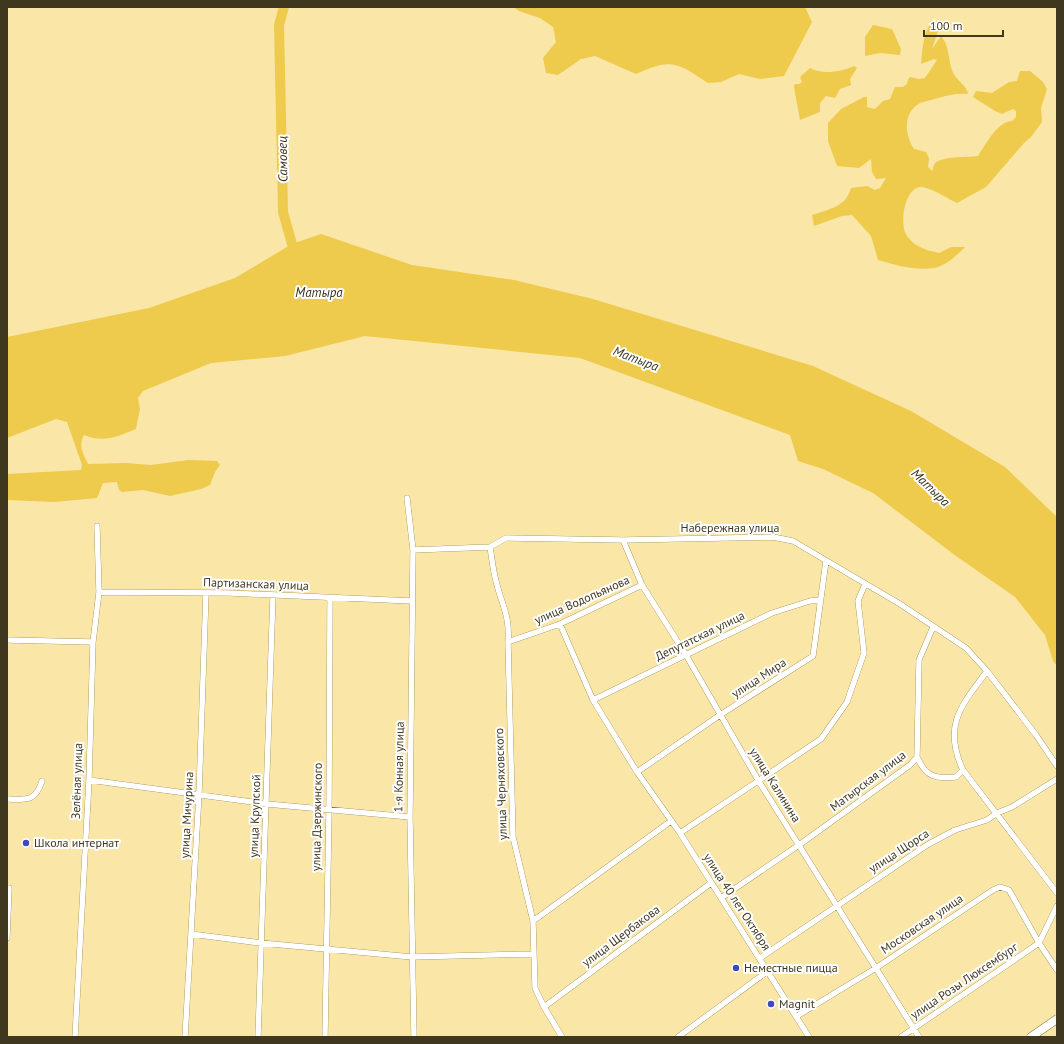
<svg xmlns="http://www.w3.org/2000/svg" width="1064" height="1044" font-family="'PT Sans',sans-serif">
  <rect width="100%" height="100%" fill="#fae6a7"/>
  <path fill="#eeca4d" d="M513 7H805L812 22 784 76 760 79 739 74 721 82 708 83C677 62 671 58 636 74L595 56 581 59 558 75 546 73 543 58 556 42 553 27 540 18 519 11Z
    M873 25 892 29 901 49 900 55 880 53 865 56V37Z
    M938 25 939 28 932 49 941 36C951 47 947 64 955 76 959 82 967 86 968 94 957 93 949 95 938 98 933 100 925 101 920 103 902 113 905 135 914 149L926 152 929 158 928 167 932 171C933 169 933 167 934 165 939 155 968 158 978 156 986 144 997 122 1012 121L1016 117V111L1013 109 1002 114 995 111 973 97 976 91 992 93 1009 82 1017 81 1020 71H1030L1043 82 1047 89 1041 108 1042 122 1031 137 1024 143 986 187 957 203C949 199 928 186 920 187 904 189 899 225 907 236 915 247 926 250 939 253L951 247H965C957 255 946 266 934 268 915 271 895 265 878 260L871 236 852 215 842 216 814 226 812 215C829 209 846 207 851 188L867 186 875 190 880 188 886 178 876 179 872 172 871 159 859 168 837 166 828 141V123L841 109 864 97H867V107L875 109 883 101 890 99 895 87H903L907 84 908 80 910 77 919 79 925 78 937 60 934 59 921 64C922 53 923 36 929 26Z
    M854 66 857 68 850 79 851 85 840 89 835 98 826 96 820 103V112L800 120 794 87 795 84H799L802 82 800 77 810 68C822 75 842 72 854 66Z
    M321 234 412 265 514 280 593 299 813 366 911 411 1005 467 1057 517V666L1053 661 1045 635 1015 597 956 556 873 493 823 469 798 461 790 435 580 358 365 336 285 356 211 363 143 391 138 398 140 409 136 429C116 437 104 443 84 435 78 446 83 453 88 464L126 463 151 465 188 460 217 461 220 465 215 472 210 485 201 489 170 496 143 490 122 492 119 490 117 482 103 483 97 498 54 502 7 500V474L81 470 82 465 67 422 56 419 7 438V337L149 308 235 278 292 244Z"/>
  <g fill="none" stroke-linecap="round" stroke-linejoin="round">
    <path stroke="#eeca4d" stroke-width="10" d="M284 7 279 25 283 212 292 244 299 255"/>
    <g stroke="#887638" stroke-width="6">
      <path id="street" d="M407 498 413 550 410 817 414 1037
        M623 540 642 585 686 655 758 780 919 1037
        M490 547C492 559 493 570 496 581 502 606 510 615 508 642L513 837 533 921 535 988 544 1007 562 1037
        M413 550 490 547 506 538 623 540 773 537 793 541 900 604 966 648 987 671 1036 735 1057 766
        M99 592 229 593 412 601
        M560 624 593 700 637 772 680 833 809 1037
        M7 640 93 642
        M508 642 560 624 642 585
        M987 671C962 705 942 725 963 770L1057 893
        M593 700 772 613 810 601 820 600
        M917 757C926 777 935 779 956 777L963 770
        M637 772 720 715 813 656 826 561
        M89 780 267 804 410 817
        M7 799C27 800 36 801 42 781
        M680 833 821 739 847 702 864 653 858 601 865 584
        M7 888H9L7 938
        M721 898 799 845 910 765 917 757 919 660 933 627
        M1057 906 1039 943 1057 970
        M533 921 671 821
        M191 934 261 943 412 957 533 954
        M760 958 927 845 955 830 987 820 997 813 1012 807 1057 779
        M544 1007 711 883
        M797 1016 876 968 993 890 1000 887 1009 890 1039 943 901 1037
        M75 1037 89 780 93 642 99 592 97 526
        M185 1037 199 794 206 593
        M258 1037 273 595
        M325 1037 329 810 330 598
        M678 1037 768 971"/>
    </g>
    <g stroke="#887638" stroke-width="9">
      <path id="secondary" d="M1031 1037 1057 1019"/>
    </g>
    <use href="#street" stroke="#fff" stroke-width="5.5"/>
    <use href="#secondary" stroke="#fff" stroke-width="8"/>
  </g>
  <g fill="#3d49bd" stroke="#fff" stroke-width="1.5">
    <circle cx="26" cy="843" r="4"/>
    <circle cx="736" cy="968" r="4"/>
    <circle cx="771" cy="1004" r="4"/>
  </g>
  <g text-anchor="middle" stroke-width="4" stroke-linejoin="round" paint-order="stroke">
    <g font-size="12" fill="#40381e" stroke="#fff">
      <text x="730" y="532">Набережная улица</text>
      <text transform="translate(256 584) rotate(2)" y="4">Партизанская улица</text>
      <text transform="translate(582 600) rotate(-24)" y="4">улица Водопьянова</text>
      <text transform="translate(700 636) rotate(-26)" y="4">Депутатская улица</text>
      <text transform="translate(759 678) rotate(-33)" y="4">улица Мира</text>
      <text transform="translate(399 767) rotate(-89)" y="4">1-я Конная улица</text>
      <text transform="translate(77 781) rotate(-88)" y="4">Зелёная улица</text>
      <text transform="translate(868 781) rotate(-37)" y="4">Матырская улица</text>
      <text transform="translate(501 784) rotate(-92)" y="4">улица Черняховского</text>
      <text transform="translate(775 785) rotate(58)" y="4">улица Калинина</text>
      <text transform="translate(187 815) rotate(-87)" y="4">улица Мичурина</text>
      <text transform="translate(255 816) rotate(-88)" y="4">улица Крупской</text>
      <text transform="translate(317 817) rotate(-89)" y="4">улица Дзержинского</text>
      <text transform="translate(899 851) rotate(-33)" y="4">улица Щорса</text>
      <text transform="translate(737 902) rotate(57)" y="4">улица 40 лет Октября</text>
      <text transform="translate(922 924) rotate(-34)" y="4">Московская улица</text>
      <text transform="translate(621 936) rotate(-37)" y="4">улица Щербакова</text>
      <text transform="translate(964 981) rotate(-34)" y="4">улица Розы Люксембург</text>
    </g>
    <g font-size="12" fill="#40381e" stroke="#fff" text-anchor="start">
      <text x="34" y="847">Школа интернат</text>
      <text x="744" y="972">Неместные пицца</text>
      <text x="779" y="1008">Magnit</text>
    </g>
    <g font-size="13" font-style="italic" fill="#38321d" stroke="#fff">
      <text transform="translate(282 159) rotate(-91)" y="5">Самовец</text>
      <text x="319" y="297">Матыра</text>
      <text transform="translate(636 358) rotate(21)" y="5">Матыра</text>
      <text transform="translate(931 487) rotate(44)" y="5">Матыра</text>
    </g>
  </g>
  <rect width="1064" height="1044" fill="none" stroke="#40381e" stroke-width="16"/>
  <path d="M924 30v6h79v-6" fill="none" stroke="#40381e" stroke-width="2"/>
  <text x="930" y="30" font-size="12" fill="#40381e" stroke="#ffffff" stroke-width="3" paint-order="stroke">100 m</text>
</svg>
